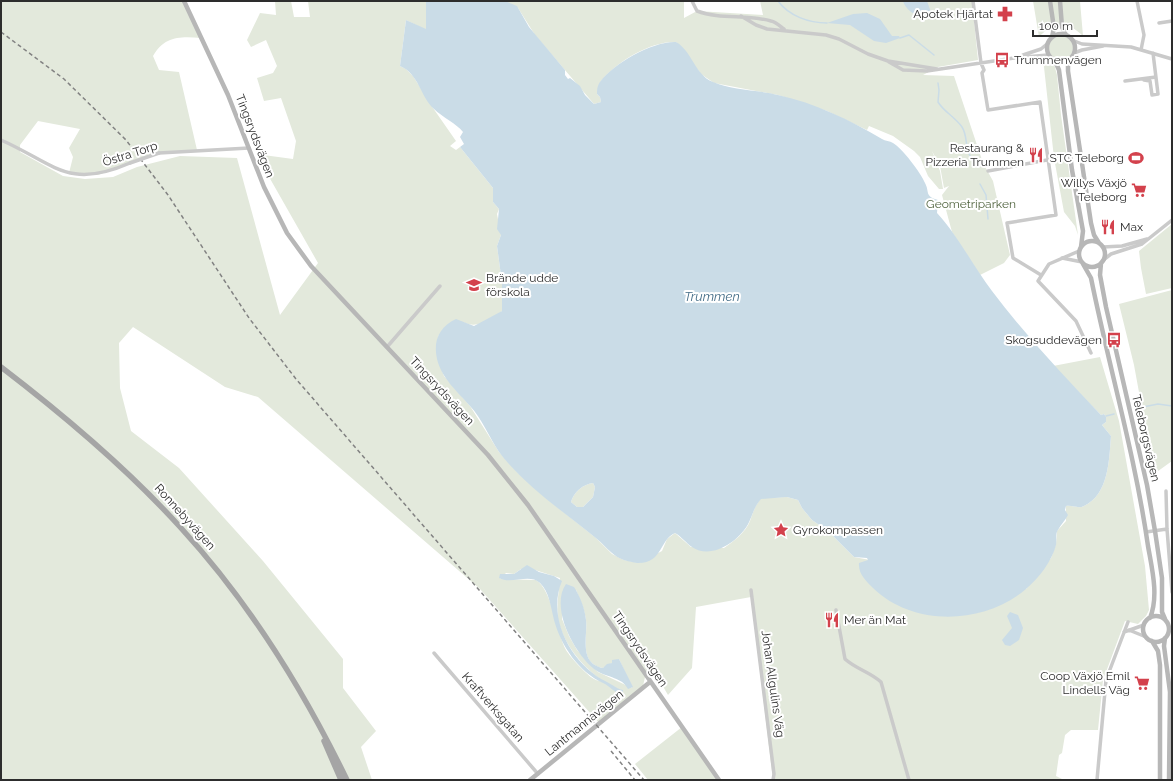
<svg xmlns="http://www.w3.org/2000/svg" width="1173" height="781" font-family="Raleway,sans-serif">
  <rect width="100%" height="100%" fill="#fff"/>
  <path fill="#e3e9dc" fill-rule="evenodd" d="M1 1H184L201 38C181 36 164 36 153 56L159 70 179 72 197 150 159 153 98 175 69 173 73 157 69 148 80 129 38 121 20 145V152L63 176 85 179 113 177 137 167 180 156 237 158 280 315 318 263 256 154 293 159 296 141 281 98 264 101 257 78 273 73 277 66 266 40 251 47 247 40 260 13 276 15 275 1H291L294 17H310L308 1H426V30L406 20 400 66 406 69 413 76 433 108 456 141 450 146 456 150 460 147 493 188V202L499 209 497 214 501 235 497 246 502 283V311C490 321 476 329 463 322L438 336V360L444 376 470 406 499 452 518 473 546 498 596 538 612 554 624 560 639 563 662 551 667 539 675 533 691 547 724 548C733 542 746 532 750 521 753 512 755 506 761 498L787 497 798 500 802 508 812 520 828 531 854 557 1026 589 1051 558 1056 544 1057 531 1066 521V506C1073 505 1078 509 1084 506 1109 494 1109 460 1111 436L1102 425 1106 422V417L1104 414 1101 415 1053 366 1100 357 1119 421 1145 566 1149 610 1146 616 1138 624 1125 621 1103 680 1098 730H1071L1065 735 1062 753 1059 755 1056 776 1064 780H773L751 597 696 607 692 668 668 695 654 671 645 677 643 686 599 723 480 589 258 397 225 387 133 327 119 343 120 388 131 431 179 468 263 561 343 659V688L376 731 361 747 372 780H1ZM521 569 535 570 560 578C559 592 556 605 558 619 564 649 593 680 621 690 613 690 611 687 605 683 602 681 597 681 594 679 587 675 570 657 566 650 556 631 552 590 536 580L500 579 506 573 514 574ZM576 590C580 600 585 610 586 620 588 637 578 663 603 668L619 659 632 688 598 672 577 650 569 636 562 619V611Z
    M505 1H684V18L697 11 763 15 760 1H972L978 60 938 67 923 75 954 76 983 163 993 181 1010 255 1004 263 980 275 952 232 942 195 949 186 944 188 940 166 932 151 940 171 943 189H939L928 176 920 157 914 151 893 136 869 126 867 130 827 111 778 95 714 83 701 74 676 42C651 41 618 61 602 80 599 83 598 90 597 94L600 97 601 102 594 104 535 35 518 8Z
    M1033 1H1080L1083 36C1067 21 1055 20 1039 37Z
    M1049 48a12 12 0 1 1 24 0a12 12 0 1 1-24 0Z
    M1043 58 1049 59 1054 64 1057 75 1061 115 1078 235 1075 226 1064 212 1054 158Z
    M1172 224V288L1146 294 1141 268 1139 251Z
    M1172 290V461L1154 474 1134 365 1119 304Z
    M593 483 595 487 593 497 583 507H577L571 502C573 493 583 484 593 483Z
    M682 727 719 780H648L635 764Z"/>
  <path fill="#cadce7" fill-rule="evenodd" d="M426 1H505L517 6 529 27 565 70V75L568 79 570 78 580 86 585 95 594 104 601 102 600 97 597 94C597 91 597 86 600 82 614 63 653 41 676 42 692 51 695 75 713 82 730 90 759 90 778 95 815 103 850 120 882 139 885 141 890 141 893 143 902 148 921 173 925 183 930 192 924 196 938 200L937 213C959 237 973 266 992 291 1025 335 1063 375 1101 415L1104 414 1106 417V422L1102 425 1111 436C1109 460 1109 494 1084 506 1078 509 1073 505 1066 506L1065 510 1068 515C1065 521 1061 524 1058 530 1055 534 1057 540 1056 545 1052 561 1039 578 1026 589 984 625 913 627 873 588 866 581 858 574 859 563L868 560 867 558 854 557 828 531 812 520 802 508 798 500 787 497 761 499C752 510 753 516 747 526 737 542 711 560 692 547 686 543 682 537 675 533 659 540 663 564 637 563 629 562 618 559 612 553 607 549 602 543 597 539 564 512 525 486 499 452 489 437 482 419 470 406 457 391 442 379 437 359 433 341 439 327 456 319L474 326 502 311V283L497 246 501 235 497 229 499 209 493 202V188L460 147 464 144 460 137 463 132C457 124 442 117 434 109 420 96 419 74 400 66L406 20 426 29ZM593 483 595 487 593 497 583 507H577L571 502C573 493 583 484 593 483Z
    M903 1H927L933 18C922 20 906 12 903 1Z
    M867 13 880 19 892 36H899L900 38 886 43 874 41 850 25 827 23 853 14Z
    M527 565 539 572 554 576 562 581C546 618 572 665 607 682 613 685 617 689 623 690V694C615 694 610 686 603 683 579 672 561 646 554 620 551 608 549 591 540 583 529 573 511 585 499 578L500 574H514Z
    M566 584 574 587C580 596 585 609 586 620 588 636 578 663 603 668L607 664 612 663V660L619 659 633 687 628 689C622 677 608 678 597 671 576 657 549 608 566 584Z
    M1010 612 1018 615 1023 628 1019 640 1010 646 1005 645 1002 640 1012 628 1007 616Z"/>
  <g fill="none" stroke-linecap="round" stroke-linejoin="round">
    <path stroke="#cadce7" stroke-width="1.5" d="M778 1C789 16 809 23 827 23
      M900 38 909 35 934 55
      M938 83 939 90 938 102C944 112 954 116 962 127 969 138 963 149 974 162
      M980 184 986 195 988 219
      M1138 408 1158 404 1172 406
      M1106 416 1114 414"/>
    <path stroke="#cacaca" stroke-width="3.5" d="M692 1 697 11C720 20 747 14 771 21 776 22 780 26 784 29
      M973 1 981 63 984 70 982 73 988 110 1040 102 1056 215 1007 223 1013 258 1041 275
      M1137 1 1144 35 1141 50
      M741 16 756 25 767 29 826 35 839 39 868 54 888 61 937 69
      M1159 23 1172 21
      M1072 40 1082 44 1131 47 1172 59
      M1074 53 1082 50 1103 46
      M1023 55 1041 49 1047 44
      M889 62 903 70 927 71 1014 58 1048 55
      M1144 80 1150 81 1152 95 1158 94 1153 53
      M1125 81 1156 77
      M1 140C55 164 68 190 130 163
      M159 153 249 148
      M988 171 1047 160
      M1103 247 1122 246 1147 239
      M1079 251 1049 264 1038 281 1076 321 1091 353
      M1062 258 1082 262
      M1102 261 1111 254 1142 244 1172 220
      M387 347 440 286
      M1166 491 1167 529 1172 592
      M1146 532 1167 529
      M751 590 774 774 773 780
      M836 610 845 659C856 669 870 672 881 682L909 780
      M1129 630 1146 637
      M1124 632 1144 625
      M434 653 538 774
      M1097 780 1106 680 1128 622"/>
    <path stroke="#b7b7b7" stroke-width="4.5" d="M184 1 228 95 264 187 287 233 311 266 488 455 528 505 719 780
      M1050 1 1054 28 1052 37
      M1060 1 1062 27 1066 35
      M1047 48a14 14 0 1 1 28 0a14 14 0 1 1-28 0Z
      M1071 58 1068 65V71L1091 223 1094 235 1099 243
      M1055 61 1059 70 1072 170 1083 231 1081 247
      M1079 254a13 13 0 1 1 26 0a13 13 0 1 1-26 0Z
      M1101 263 1100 275 1106 307 1147 485 1155 531 1162 578V612L1165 619
      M1083 264 1091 278C1109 367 1135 455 1148 546 1152 569 1159 596 1150 618
      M1143 629a13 13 0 1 1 26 0a13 13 0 1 1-26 0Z
      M1165 638 1164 646 1170 692 1169 780
      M1152 641 1158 651 1160 665V780
      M530 780 650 682"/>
    <path stroke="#a5a5a5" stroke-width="5.5" d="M1 367C65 416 127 468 181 528 248 601 304 691 347 780
      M324 741 341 780"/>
    <path stroke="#828282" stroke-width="1.5" stroke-dasharray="4 3" stroke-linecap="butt" d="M1 32 64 79 126 140 168 195 249 318 296 379 644 780
      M611 751 635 780"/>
    <path stroke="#cacaca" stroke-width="3.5" d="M130 163 159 153"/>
  </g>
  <defs>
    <g id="pharmacy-bare" transform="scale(1.2)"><path d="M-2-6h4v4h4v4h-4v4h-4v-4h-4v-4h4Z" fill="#d3414c" stroke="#fff" stroke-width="2.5" paint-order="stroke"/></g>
    <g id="bus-bare" transform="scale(1.2)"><path d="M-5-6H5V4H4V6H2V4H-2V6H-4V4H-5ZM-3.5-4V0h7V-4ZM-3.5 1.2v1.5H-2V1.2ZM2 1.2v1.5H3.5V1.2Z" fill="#d3414c" stroke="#fff" stroke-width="2.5" paint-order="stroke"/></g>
    <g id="restaurant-bare" transform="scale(1.2)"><path d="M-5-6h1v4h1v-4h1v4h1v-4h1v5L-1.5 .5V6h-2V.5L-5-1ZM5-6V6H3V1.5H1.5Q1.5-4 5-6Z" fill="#d3414c" stroke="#fff" stroke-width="2.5" paint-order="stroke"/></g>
    <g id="stadium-bare" transform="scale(1.2)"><path d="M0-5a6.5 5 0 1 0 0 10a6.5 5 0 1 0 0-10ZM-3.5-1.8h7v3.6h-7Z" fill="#d3414c" stroke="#fff" stroke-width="2.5" paint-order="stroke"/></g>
    <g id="supermarket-bare" transform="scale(1.2)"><path d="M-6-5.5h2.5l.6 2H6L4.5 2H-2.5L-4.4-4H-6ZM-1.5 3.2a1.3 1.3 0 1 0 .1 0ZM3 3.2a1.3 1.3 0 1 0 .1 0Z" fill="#d3414c" stroke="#fff" stroke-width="2.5" paint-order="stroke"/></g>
    <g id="school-bare" transform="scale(1.2)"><path d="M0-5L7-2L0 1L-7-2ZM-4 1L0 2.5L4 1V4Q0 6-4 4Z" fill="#d3414c" stroke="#fff" stroke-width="2.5" paint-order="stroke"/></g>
    <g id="sight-bare" transform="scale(1.2)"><path d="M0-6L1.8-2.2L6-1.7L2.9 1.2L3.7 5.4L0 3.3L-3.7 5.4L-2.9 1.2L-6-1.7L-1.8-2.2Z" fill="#d3414c" stroke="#fff" stroke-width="2.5" paint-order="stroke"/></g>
  </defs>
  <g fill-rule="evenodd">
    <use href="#pharmacy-bare" x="1005" y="14"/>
    <use href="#bus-bare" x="1002" y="60"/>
    <use href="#restaurant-bare" x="1036" y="155"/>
    <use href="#stadium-bare" x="1136" y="158"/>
    <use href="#supermarket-bare" x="1139" y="190"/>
    <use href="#restaurant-bare" x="1108" y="227"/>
    <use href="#school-bare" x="474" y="285"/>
    <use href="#bus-bare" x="1114" y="340"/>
    <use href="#sight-bare" x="781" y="530"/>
    <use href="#restaurant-bare" x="832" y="620"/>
    <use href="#supermarket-bare" x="1142" y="683"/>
  </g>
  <g text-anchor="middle" stroke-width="4" stroke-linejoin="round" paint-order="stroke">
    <g font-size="12" fill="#2d2d2d" stroke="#fff" text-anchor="end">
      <text x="993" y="18">Apotek Hjärtat</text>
      <text x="1014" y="64" text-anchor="start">Trummenvägen</text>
      <text x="1024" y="152">Restaurang &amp;<tspan x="1024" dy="14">Pizzeria Trummen</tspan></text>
      <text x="1124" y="162">STC Teleborg</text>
      <text x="1127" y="187">Willys Växjö<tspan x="1127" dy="14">Teleborg</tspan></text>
      <text x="1120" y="231" text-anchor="start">Max</text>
      <text x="486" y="282" text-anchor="start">Brände udde<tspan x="486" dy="14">förskola</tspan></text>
      <text x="1102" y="344">Skogsuddevägen</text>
      <text x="793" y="534" text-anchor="start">Gyrokompassen</text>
      <text x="844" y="624" text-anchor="start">Mer än Mat</text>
      <text x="1130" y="680">Coop Växjö Emil<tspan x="1130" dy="14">Lindells Väg</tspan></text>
    </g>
    <g font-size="12" fill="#2d2d2d" stroke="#fff">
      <text transform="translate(255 136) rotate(69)" y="4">Tingsrydsvägen</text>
      <text transform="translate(130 154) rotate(-18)" y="4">Östra Torp</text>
      <text transform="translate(442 391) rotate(47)" y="4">Tingsrydsvägen</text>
      <text transform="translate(1146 438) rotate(77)" y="4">Teleborgsvägen</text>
      <text transform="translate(185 517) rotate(48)" y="4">Ronnebyvägen</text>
      <text transform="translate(640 649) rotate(56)" y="4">Tingsrydsvägen</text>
      <text transform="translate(773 684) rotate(82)" y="4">Johan Allgulins Väg</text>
      <text transform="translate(493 707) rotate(49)" y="4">Kraftverksgatan</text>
      <text transform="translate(584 723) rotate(-39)" y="4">Lantmannavägen</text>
    </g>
    <g font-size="12" fill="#51643f" stroke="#fff">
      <text x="971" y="208">Geometriparken</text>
    </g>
    <g font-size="13" font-style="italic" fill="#446d87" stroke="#fff">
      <text x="712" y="301">Trummen</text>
    </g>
  </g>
  <rect width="1173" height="781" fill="none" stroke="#2d2d2d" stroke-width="4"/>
  <path d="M1033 30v6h64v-6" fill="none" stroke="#2d2d2d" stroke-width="2"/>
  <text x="1039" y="30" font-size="12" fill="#2d2d2d" stroke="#ffffff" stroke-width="3" paint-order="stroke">100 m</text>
</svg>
